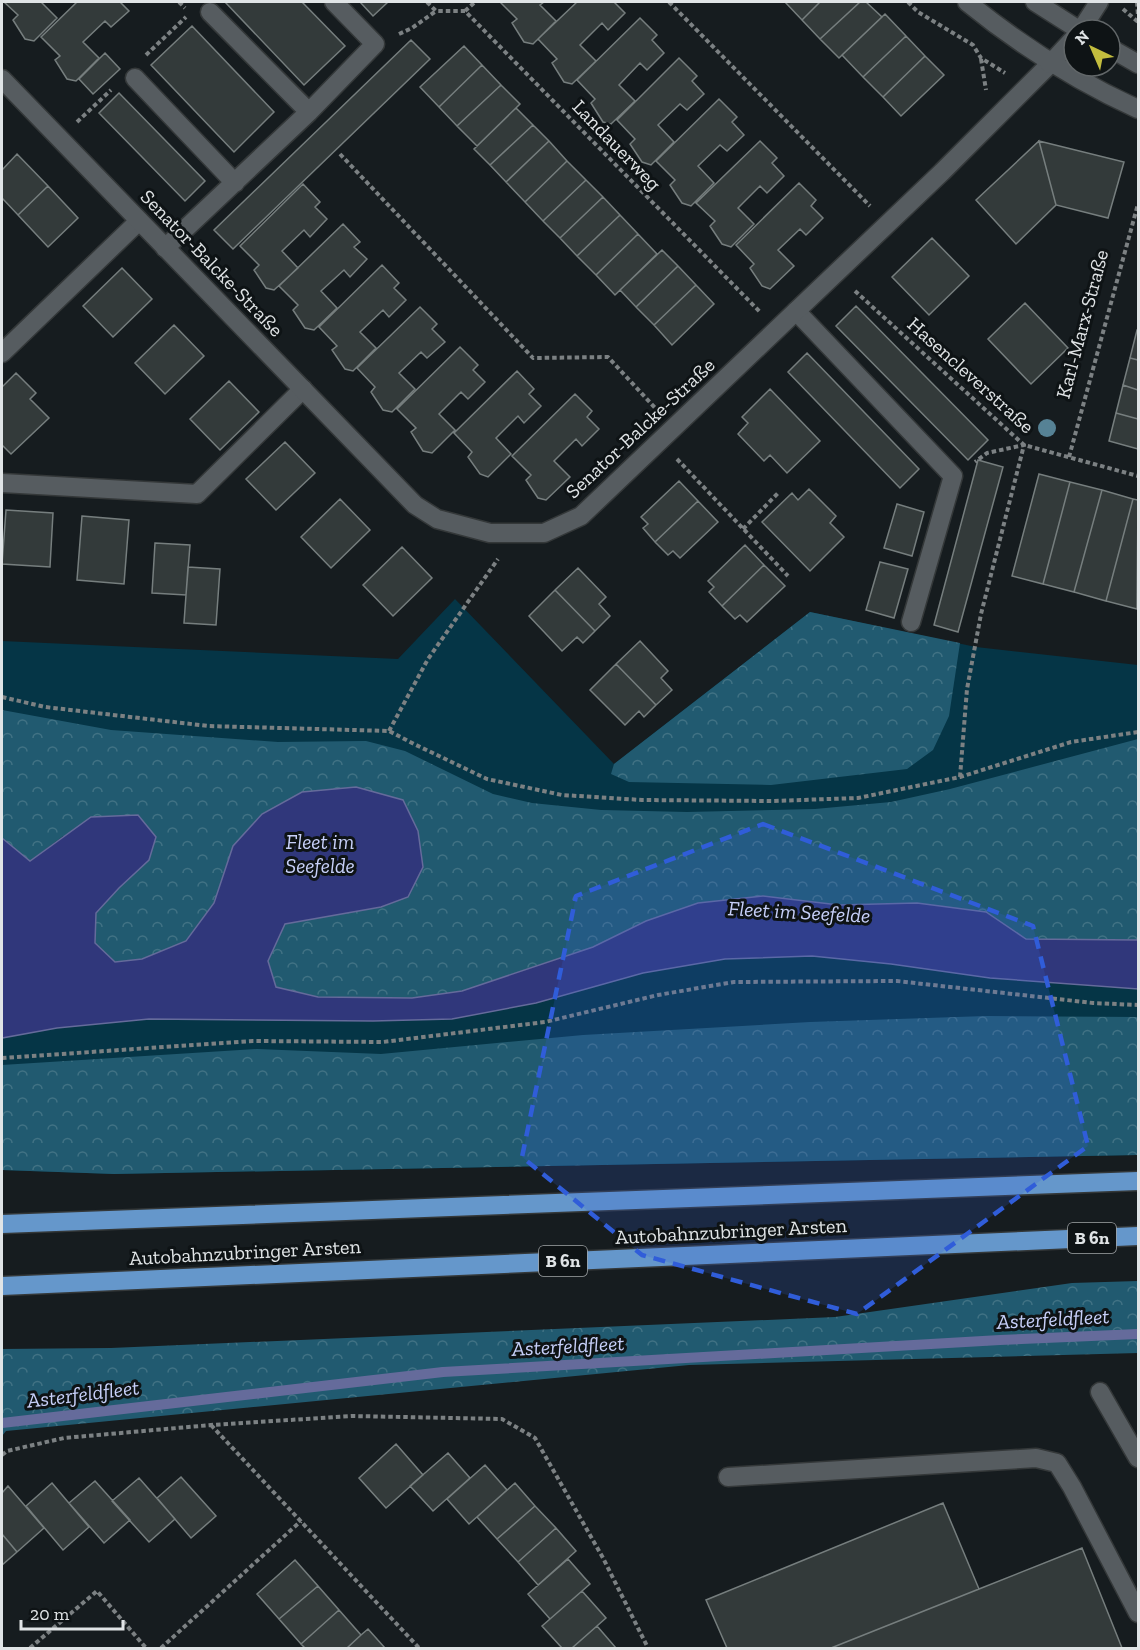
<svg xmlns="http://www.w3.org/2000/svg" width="1140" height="1650" font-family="'Zilla Slab',serif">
  <defs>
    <pattern id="forest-crowns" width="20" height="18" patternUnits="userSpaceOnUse" patternTransform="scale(1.5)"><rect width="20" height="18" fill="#215a70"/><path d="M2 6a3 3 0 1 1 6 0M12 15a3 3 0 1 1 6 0" fill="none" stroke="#417284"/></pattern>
  </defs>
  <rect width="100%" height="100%" fill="#161c1f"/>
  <path fill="#053546" d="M455 599 614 764 810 612 976 647 1138 665V1155L114 1174 2 1170V641L398 659Z"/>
  <path fill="url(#forest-crowns)" d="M810 612 960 643 949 716 933 750 907 769 771 785 629 782 611 774 614 764Z
    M2 710 111 730 278 742 366 741 405 751 493 794 532 803 601 810 687 812 815 809 891 802 950 789 1138 739V940L1026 939 986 912 917 903 839 905 763 896 698 903 646 921 593 947 462 991 412 998 318 997 276 987 268 961 285 924 381 907 408 897 423 867 233 846 214 903 186 941 142 959 115 962 95 943 96 913 119 888 63 836 30 861 2 838Z
    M986 1016 1138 1017V1155L114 1174 2 1170V1065L257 1049 381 1054 583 1035 810 1022Z
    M1138 1281V1353L689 1365 6 1431 2 1436V1349L111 1348 835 1317 1072 1283Z"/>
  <path fill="#30377b" stroke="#656b9b" stroke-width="1.5" d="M356 787 403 800 418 831 423 867 408 897 381 907 285 924 268 961 276 987 318 997 412 998 462 991 593 947 646 921 698 903 763 896 839 905 917 903 986 912 1026 939 1138 940V989L990 978 891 964 812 956 725 959 643 973 536 1003 452 1019 373 1021 149 1019 57 1028 2 1038V838L30 861 91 817 138 815 156 837 149 860 119 888 96 913 95 943 115 962 142 959 186 941 214 903 233 846 262 814 302 792Z"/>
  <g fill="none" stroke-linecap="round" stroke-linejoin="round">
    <path stroke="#656b9b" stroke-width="10" d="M2 1423 443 1372 1000 1340 1138 1334"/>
  </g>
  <path fill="#333a3a" stroke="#767e7e" stroke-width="1.5" d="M4 2H41L57 18 34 41 25 39 13 20 18 15Z
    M77 2H120L129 11 111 27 105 21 83 42 99 58 76 81 67 79 55 60 60 56 41 37Z
    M225 2H302L345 46 304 85Z
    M360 2H388L373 16Z
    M500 2H544L540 5 556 21 533 44 524 42 512 23 517 19Z
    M577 2H614L625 13 608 30 602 23 580 45 596 61 572 84 564 82 552 63 557 59 538 39Z
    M785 2H820L802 20Z
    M820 2H860L820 39 802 20Z
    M860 2H866L882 17 839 58 820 39Z
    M885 14 906 36 863 77 842 55Z
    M640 18 657 35 652 40 664 53 647 70 640 63 619 85 635 101 611 124 603 122 591 103 595 99 577 80Z
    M192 26 274 112 234 152 151 65Z
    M906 36 925 56 883 97 863 77Z
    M411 40 430 59 233 249 214 230Z
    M464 46 482 65 439 107 420 87Z
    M105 53 120 69 93 94 79 79Z
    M925 56 944 75 901 116 883 97Z
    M679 58 697 76 692 81 704 94 687 110 680 104 658 125 674 142 651 165 642 162 630 144 635 139 617 120Z
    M482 65 501 85 457 126 439 107Z
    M501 85 520 104 477 146 457 126Z
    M119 93 205 181 185 201 99 113Z
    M719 99 737 117 732 122 744 135 727 151 720 145 698 166 714 183 691 206 682 203 670 185 675 180 656 161Z
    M516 108 533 125 490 165 474 149Z
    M533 125 549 141 506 182 490 165Z
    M549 141 567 161 525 202 506 182Z
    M760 141 777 158 772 163 784 176 767 193 760 186 738 208 754 224 731 247 722 244 710 226 715 221 696 203Z
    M1039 141 1056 205 1016 244 976 200Z
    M1039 141 1124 162 1108 218 1056 205Z
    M17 154 48 186 18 215 2 198V170Z
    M567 161 586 180 543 221 525 202Z
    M586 180 603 197 560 238 543 221Z
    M799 183 816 200 811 206 823 218 806 235 800 229 778 250 794 266 770 289 762 286 750 268 754 264 736 245Z
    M303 184 320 202 315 207 327 219 310 237 304 230 282 251 298 268 274 290 266 288 254 270 259 265 240 246Z
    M48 186 78 218 48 247 18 215Z
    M603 197 620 215 577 256 560 238Z
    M620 215 638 234 596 275 577 256Z
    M343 224 360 242 354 247 367 259 350 277 344 270 321 291 337 308 314 330 305 328 293 310 298 305 279 286Z
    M638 234 657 254 615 295 596 275Z
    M932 238 969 276 929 315 892 277Z
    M662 250 678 266 636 307 620 290Z
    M382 265 399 283 394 288 406 300 389 317 383 310 360 332 376 348 353 371 345 369 332 350 337 346 319 327Z
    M678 266 696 285 654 325 636 307Z
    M122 268 152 299 113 337 83 306Z
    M696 285 714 304 672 345 654 325Z
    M1025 303 1068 348 1031 384 988 339Z
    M856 306 988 440 968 460 836 326Z
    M420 307 437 324 432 329 445 342 427 358 421 352 399 373 415 389 392 412 383 410 371 392 375 387 357 368Z
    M174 325 204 356 165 394 135 363Z
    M1137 330H1138V360L1130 358Z
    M460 347 478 365 473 370 485 382 468 399 461 392 439 414 455 430 432 453 423 451 411 432 416 428 397 409Z
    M807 353 919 469 900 488 788 372Z
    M1130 358 1138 360V390L1123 385Z
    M517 371 534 389 529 394 541 406 524 423 518 416 496 438 511 454 488 477 480 474 468 457 472 452 454 433Z
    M16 373 36 393 30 399 49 418 11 454 2 445V387Z
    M229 381 259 412 220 450 190 419Z
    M1123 385 1138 390V419L1116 413Z
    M770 389 820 441 787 473 770 455 764 461 738 434 748 423 742 417Z
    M575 394 592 411 587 417 599 429 582 446 576 439 554 461 570 477 546 500 538 498 526 480 531 475 512 456Z
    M1116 413 1138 419V449L1109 441Z
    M285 442 315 473 276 510 246 479Z
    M978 460 1003 467 958 632 934 625Z
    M1039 474 1070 482 1043 584 1012 576Z
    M679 481 698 501 655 542 643 528 648 524 641 517Z
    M1070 482 1102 490 1074 592 1043 584Z
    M809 489 836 516 830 523 844 537 810 571 762 522 792 493 798 500Z
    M1102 490 1133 499 1106 601 1074 592Z
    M340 499 370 530 331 568 301 537Z
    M1133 499 1138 500 1137 609 1106 601Z
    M698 501 718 522 680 558 673 551 668 555 655 542Z
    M897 504 924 512 912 556 884 548Z
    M6 510 53 513 50 567 2 564Z
    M82 516 129 520 124 584 77 580Z
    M155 543 190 545 186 595 152 593Z
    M745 545 764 565 722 606 709 592 714 587 708 581Z
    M402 547 432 578 393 616 363 585Z
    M880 562 908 569 894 618 866 610Z
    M764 565 785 586 747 622 740 615 735 619 722 606Z
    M188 567 220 569 216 625 184 623Z
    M578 568 606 597 599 604 610 616 595 631 555 590Z
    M555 590 595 631 583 643 577 637 562 651 529 616Z
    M640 641 668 671 661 678 672 690 656 705 616 664Z
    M616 664 656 705 644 717 639 711 625 725 590 690Z
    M396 1444 423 1475 386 1508 359 1478Z
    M448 1453 470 1478 433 1511 410 1486Z
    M485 1465 507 1490 469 1524 447 1499Z
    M181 1477 216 1516 191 1538 157 1498Z
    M139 1478 175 1519 149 1542 112 1501Z
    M95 1481 130 1520 104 1543 69 1503Z
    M52 1483 89 1527 63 1550 26 1506Z
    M515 1483 535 1506 497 1539 477 1517Z
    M8 1486 44 1528 17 1552 2 1534V1493Z
    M943 1503 979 1589 831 1648H727L706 1600Z
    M535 1506 556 1528 518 1562 497 1539Z
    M556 1528 576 1551 538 1585 518 1562Z
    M2 1534 17 1552 2 1565Z
    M1082 1548 1122 1648H831L979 1589Z
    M568 1559 590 1584 550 1619 528 1594Z
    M295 1560 318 1586 279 1619 257 1594Z
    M318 1586 339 1610 301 1644 279 1619Z
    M582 1591 606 1618 572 1648H562L542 1626Z
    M339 1610 361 1635 347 1648H305L301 1644Z
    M597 1626 616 1648H572Z
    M368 1629 385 1648H347L361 1635Z"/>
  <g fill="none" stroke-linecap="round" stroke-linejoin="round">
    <g stroke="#343839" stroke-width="21">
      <path id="lane" d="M210 12 309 112
        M135 78 235 183
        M165 248 309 112 375 44 334 2
        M796 311 953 476 911 622
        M2 353 139 221
        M2 483 197 494 303 389
        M1100 1392 1138 1458
        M728 1477 1036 1458 1057 1463 1072 1487 1138 1613"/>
    </g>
    <g stroke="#343839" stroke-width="21">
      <path id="street" d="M1081 30 1099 2
        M2 79 415 505 437 519 490 533H544L581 516 942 172 1050 64"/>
    </g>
    <g stroke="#343839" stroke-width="21">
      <path id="secondary" d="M967 2C1020 45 1076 81 1138 109
        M1035 2 1079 30
        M1110 48 1138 64
        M1050 64 1074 38"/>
    </g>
    <g stroke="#343839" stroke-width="21">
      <path id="highway" d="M2 1224 1138 1181
        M2 1286 1138 1236"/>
    </g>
    <path stroke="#7c8183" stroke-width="4" stroke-dasharray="4.5 3" stroke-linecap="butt" d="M179 2 185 8
      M427 2 436 11H465L760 312
      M669 2 870 206
      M908 2 918 12 973 45 981 58 1005 73
      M1137 2 1138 16
      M1123 9 1138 22
      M465 11 475 2
      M399 34 412 28 436 11
      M146 55 186 17
      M981 59 986 90
      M77 122 111 90
      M340 154 533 358 608 357 657 410
      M855 291 1024 445 1138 476
      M1069 457 1138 204
      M677 459 788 576
      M743 529 779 492
      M2 697 45 707 208 726 389 731 414 744 487 779 562 795 642 800 772 801 858 798 960 777 1071 742 1138 732
      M389 731 428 659 498 559
      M960 777 967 689 981 614 1024 445 987 453 975 462
      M2 1058 253 1041 383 1042 545 1022 658 995 734 982 897 981 1093 1003 1138 1005
      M211 1425 419 1648
      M2 1455 7 1451 64 1438 211 1425 352 1416 502 1419 535 1438 603 1558 648 1648
      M30 1648 97 1591 146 1648
      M161 1648 301 1521"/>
    <use href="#lane" stroke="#565c60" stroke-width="18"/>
    <use href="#street" stroke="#565c60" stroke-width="18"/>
    <use href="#secondary" stroke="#565c60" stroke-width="18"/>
    <use href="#highway" stroke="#6597cb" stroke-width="18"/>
  </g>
  <circle fill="#568295" cx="1047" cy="428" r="9"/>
  <path fill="#305dd9" fill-opacity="0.2" stroke="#305dd9" stroke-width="4.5" stroke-dasharray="12 8" stroke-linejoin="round" d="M763 824 1033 926 1088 1146 857 1314 642 1255 522 1157 576 896Z"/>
  <g text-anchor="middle" stroke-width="6" stroke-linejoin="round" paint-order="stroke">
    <g fill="#0e1315" stroke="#a1a5a7" stroke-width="1.5">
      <rect x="1068" y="1223" width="48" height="30" rx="4.5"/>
      <rect x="539" y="1246" width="48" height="30" rx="4.5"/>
    </g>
    <g font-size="18" font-weight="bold" fill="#e0e4e6">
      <text x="1092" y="1244">B 6n</text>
      <text x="563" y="1267">B 6n</text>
    </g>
    <g font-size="20" fill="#e0e4e6" stroke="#0e1315">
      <text transform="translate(617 145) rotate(46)" y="7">Landauerweg</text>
      <text transform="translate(212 263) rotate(46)" y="7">Senator-Balcke-Straße</text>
      <text transform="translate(1082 324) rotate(-75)" y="7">Karl-Marx-Straße</text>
      <text transform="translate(971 375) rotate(42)" y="7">Hasencleverstraße</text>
      <text transform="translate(640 428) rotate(-43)" y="7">Senator-Balcke-Straße</text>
      <text transform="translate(731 1231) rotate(-3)" y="7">Autobahnzubringer Arsten</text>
      <text transform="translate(245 1252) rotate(-3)" y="7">Autobahnzubringer Arsten</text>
    </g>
    <g font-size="21" font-style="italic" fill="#c7d0f9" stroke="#0e1315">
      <text x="320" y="849">Fleet im<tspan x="320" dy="24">Seefelde</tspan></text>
      <text transform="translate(799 912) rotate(3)" y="7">Fleet im Seefelde</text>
      <text transform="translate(1053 1319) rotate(-3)" y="7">Asterfeldfleet</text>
      <text transform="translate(568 1346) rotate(-3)" y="7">Asterfeldfleet</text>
      <text transform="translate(83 1394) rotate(-7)" y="7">Asterfeldfleet</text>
    </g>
  </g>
  <rect width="1140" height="1650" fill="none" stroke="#e0e4e6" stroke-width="6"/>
  <g transform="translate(1092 48) rotate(316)"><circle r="28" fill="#0e1315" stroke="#626769" stroke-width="1.5"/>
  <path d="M0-4.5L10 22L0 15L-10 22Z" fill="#c3bd3e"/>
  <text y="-9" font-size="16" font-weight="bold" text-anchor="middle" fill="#e0e4e6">N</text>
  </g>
  <path d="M21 1620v9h102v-9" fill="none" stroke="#e0e4e6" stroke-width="3"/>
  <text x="30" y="1620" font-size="18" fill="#e0e4e6" stroke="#0e1315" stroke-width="4.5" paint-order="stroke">20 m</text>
</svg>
